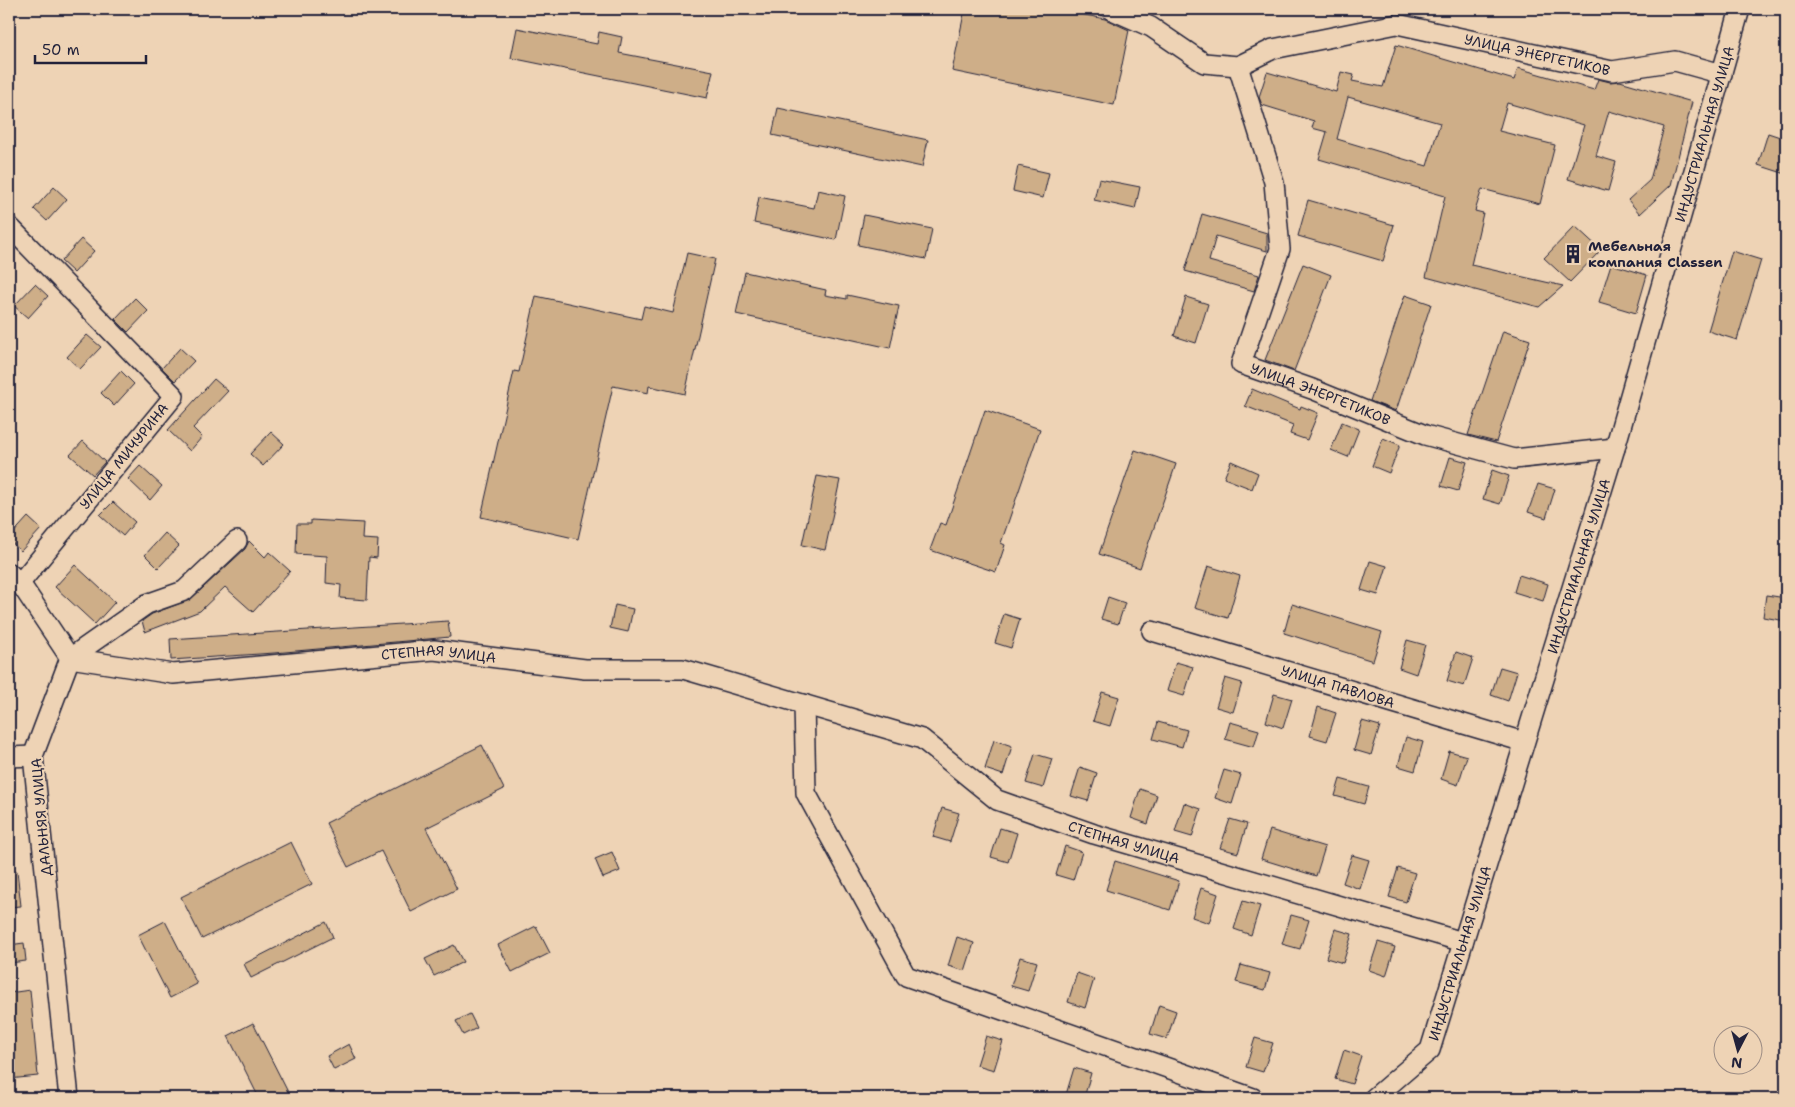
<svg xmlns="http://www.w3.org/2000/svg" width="1795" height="1107" font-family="'Shantell Sans',sans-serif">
  <rect width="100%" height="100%" fill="#eed3b5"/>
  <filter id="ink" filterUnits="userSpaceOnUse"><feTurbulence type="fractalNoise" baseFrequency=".02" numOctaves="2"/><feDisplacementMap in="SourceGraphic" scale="10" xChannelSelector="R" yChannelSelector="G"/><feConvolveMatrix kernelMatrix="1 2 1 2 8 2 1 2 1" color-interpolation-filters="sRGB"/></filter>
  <g filter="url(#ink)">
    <path fill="#ceae88" stroke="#22223b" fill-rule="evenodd" d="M965 9H1056L1105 19 1129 30 1114 105 952 71Z
      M517 28 597 44 599 32 622 37 619 53 713 71 707 98 511 58Z
      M1396 45 1514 80 1518 68 1594 90 1598 79 1610 82 1620 81 1692 102 1671 185 1640 214 1628 200 1650 180 1664 127 1609 111 1596 156 1616 162 1608 191 1568 179 1584 125 1507 103 1499 131 1555 145 1540 204 1482 189 1475 211 1483 213 1471 265 1563 286 1539 307 1426 277 1445 196 1319 159 1327 132 1312 128 1314 121 1262 105 1259 97 1267 72 1336 92 1341 72 1354 75 1352 81 1383 87ZM1348 97 1440 123 1427 166 1337 139Z
      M778 108 928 140 922 167 772 135Z
      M1768 133 1786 139V174L1758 165Z
      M1018 166 1049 173 1043 198 1013 191Z
      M1099 179 1140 187 1135 209 1094 200Z
      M54 187 67 199 47 221 34 209Z
      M818 190 845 196 836 240 754 223 759 197 814 208Z
      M1308 200 1394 225 1383 261 1298 236Z
      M1202 214 1267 233V251L1216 236 1209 261 1259 275 1254 291 1185 271Z
      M864 215 932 229 926 259 858 245Z
      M1575 226 1601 250 1570 282 1544 258Z
      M81 239 94 251 74 273 61 261Z
      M1732 251 1761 260 1737 340 1708 331Z
      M687 253 715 259 685 394 649 386 648 393 613 386 578 539 481 517 514 371 519 372 536 296 641 319 644 306 673 313Z
      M1303 264 1331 275 1294 371 1265 360Z
      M1611 264 1647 275 1636 313 1599 302Z
      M745 272 826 290 825 295 847 299V295L899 306 890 348 736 314Z
      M35 284 48 296 28 318 14 306Z
      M1405 295 1431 304 1396 411 1370 401Z
      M1186 297 1208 304 1196 343 1174 336Z
      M135 298 148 311 128 332 115 319Z
      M1503 331 1530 340 1496 442 1468 435Z
      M87 335 101 347 80 369 67 357Z
      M180 348 194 361 175 381 162 368Z
      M121 371 134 384 114 406 101 393Z
      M214 379 228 391 193 428 202 437 190 451 168 430Z
      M1252 389 1300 409 1301 406 1318 413 1307 440 1290 434 1293 425 1245 406Z
      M985 410 1040 429 1001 543 1005 545 996 572 930 550 940 523 946 525Z
      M1342 422 1359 429 1348 457 1331 450Z
      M271 432 284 444 263 466 250 454Z
      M1383 438 1400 445 1389 473 1372 466Z
      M83 441 105 462 93 475 70 455Z
      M1135 450 1176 464 1140 568 1099 554Z
      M1450 457 1467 462 1458 491 1441 486Z
      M1231 461 1258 473 1252 489 1224 478Z
      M140 466 162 486 150 500 128 479Z
      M1492 470 1509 476 1500 504 1483 499Z
      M817 476 840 480 825 550 802 545Z
      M1538 484 1555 489 1546 518 1528 512Z
      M113 502 135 522 123 536 100 515Z
      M28 517 41 529 21 551 9 540V538Z
      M311 520 363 523 362 539 378 540 377 558 369 557 367 600 340 598 341 585 326 583 327 556 296 554 297 524H311Z
      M165 533 179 546 158 568 145 555Z
      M249 541 265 557 269 552 290 571 253 612 225 587 200 611 145 632 142 621 152 614 191 599 245 549Z
      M1370 561 1387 566 1378 595 1361 590Z
      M75 565 115 602 95 624 55 587Z
      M1208 566 1240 576 1228 618 1195 608Z
      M1519 575 1548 584 1543 601 1514 592Z
      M1766 595 1786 598V621L1763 617Z
      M1108 597 1125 603 1118 624 1101 619Z
      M1292 604 1382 632 1373 661 1284 633Z
      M615 605 633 609 628 632 610 628Z
      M1004 614 1020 619 1011 648 995 643Z
      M448 621 450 637 274 653 171 660 170 639Z
      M1407 640 1425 645 1416 674 1399 668Z
      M1456 652 1473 658 1464 686 1447 681Z
      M1176 662 1193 667 1184 696 1167 691Z
      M1500 667 1517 672 1508 701 1491 695Z
      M1225 678 1242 683 1233 712 1216 707Z
      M1102 692 1119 697 1110 726 1093 721Z
      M1274 694 1292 699 1283 728 1266 722Z
      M1318 707 1336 713 1327 741 1310 736Z
      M1362 721 1380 726 1371 755 1354 750Z
      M1158 722 1187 730 1182 747 1153 739Z
      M1230 722 1259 730 1254 747 1225 739Z
      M1406 737 1423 742 1415 771 1398 766Z
      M994 740 1012 746 1003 775 985 769Z
      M482 745 504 789 426 828 457 889 411 912 381 851 348 867 326 823Z
      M1449 751 1467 756 1458 785 1441 779Z
      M1035 754 1052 759 1043 788 1026 783Z
      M1080 767 1097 773 1088 801 1071 796Z
      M1224 770 1241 775 1232 804 1215 798Z
      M1340 779 1369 787 1364 804 1335 796Z
      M1140 789 1157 795 1148 824 1131 818Z
      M1184 803 1201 809 1192 837 1175 832Z
      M942 808 959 813 950 842 933 837Z
      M1230 819 1247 824 1238 853 1220 848Z
      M1000 828 1017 833 1008 862 991 857Z
      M1270 830 1325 847 1316 876 1261 859Z
      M291 842 312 884 202 939 181 897Z
      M1065 846 1082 852 1073 880 1056 875Z
      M612 852 620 871 603 878 595 859Z
      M1352 855 1369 860 1360 889 1343 883Z
      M1115 861 1179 881 1170 910 1106 890Z
      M1398 868 1415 873 1406 902 1389 897Z
      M17 871 21 906 9 907V872Z
      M1201 888 1218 894 1209 923 1192 917Z
      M1243 901 1260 906 1251 935 1234 929Z
      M1291 915 1309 920 1300 949 1282 944Z
      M165 921 197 984 170 998 138 935Z
      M326 922 333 937 251 978 244 964Z
      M536 926 550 953 512 972 498 945Z
      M1335 929 1352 934 1343 963 1326 958Z
      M957 937 974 943 965 971 948 966Z
      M1378 942 1395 947 1386 976 1369 970Z
      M24 943 26 961 9 963V945Z
      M454 945 463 962 434 976 425 959Z
      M1020 957 1037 962 1028 991 1011 986Z
      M1241 965 1270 973 1265 990 1236 982Z
      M1077 973 1094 979 1085 1008 1068 1002Z
      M30 990 38 1076 9 1079V993Z
      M1159 1005 1176 1011 1167 1039 1150 1034Z
      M470 1014 477 1028 463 1035 456 1021Z
      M253 1023 291 1098H259L228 1036Z
      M986 1036 1003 1041 994 1070 977 1065Z
      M1255 1038 1273 1043 1263 1072 1246 1067Z
      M349 1044 356 1059 334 1070 327 1056Z
      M1344 1050 1361 1056 1352 1084 1335 1079Z
      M1074 1068 1091 1073 1084 1098H1065Z"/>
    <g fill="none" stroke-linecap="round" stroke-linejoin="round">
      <g stroke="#22223b" stroke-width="22">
        <g id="minor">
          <path id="s1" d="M1110 9 1151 27 1204 63 1238 66 1273 49 1397 24 1612 71 1675 61 1722 74"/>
          <path id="s2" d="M1238 66 1274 182 1280 249 1241 364 1312 389 1425 435 1514 459 1615 448"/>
          <path d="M9 226 174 396 20 583"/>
          <path id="s3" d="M9 573 20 583 70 658 173 674 434 650 585 669H683L922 739 997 800 1094 834 1463 942"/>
          <path id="s4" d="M1152 631 1524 742"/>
          <path d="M804 704 806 793 906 976 1253 1098"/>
          <path d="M9 757 33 756"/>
          <path d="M69 1098 33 756 70 658 147 604 184 591 237 541"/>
          <path id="s5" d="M1374 1098 1430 1050 1615 448 1740 9"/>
        </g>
      </g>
      <use href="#minor" stroke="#eed3b5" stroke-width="19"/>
    </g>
  </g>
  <defs>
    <g id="building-bare" transform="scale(1.5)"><path d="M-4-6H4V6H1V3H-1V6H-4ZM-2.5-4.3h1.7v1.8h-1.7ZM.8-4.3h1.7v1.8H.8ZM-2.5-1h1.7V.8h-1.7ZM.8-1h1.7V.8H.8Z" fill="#22223b" stroke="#eed3b5" stroke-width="2.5" paint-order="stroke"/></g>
  </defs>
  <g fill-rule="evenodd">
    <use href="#building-bare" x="1573" y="254"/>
  </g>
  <g text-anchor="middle" stroke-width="4.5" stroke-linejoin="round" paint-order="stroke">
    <g font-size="14" fill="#22223b" stroke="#eed3b5">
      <text dy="5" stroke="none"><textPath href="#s1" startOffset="452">УЛИЦА ЭНЕРГЕТИКОВ</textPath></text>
      <text dy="5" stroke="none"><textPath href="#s5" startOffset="1030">ИНДУСТРИАЛЬНАЯ УЛИЦА</textPath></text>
      <text dy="5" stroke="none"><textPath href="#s2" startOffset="395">УЛИЦА ЭНЕРГЕТИКОВ</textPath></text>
      <text transform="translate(124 456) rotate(-51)" y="5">УЛИЦА МИЧУРИНА</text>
      <text dy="5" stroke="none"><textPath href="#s5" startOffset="580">ИНДУСТРИАЛЬНАЯ УЛИЦА</textPath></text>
      <text dy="5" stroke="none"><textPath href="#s3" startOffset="476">СТЕПНАЯ УЛИЦА</textPath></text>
      <text dy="5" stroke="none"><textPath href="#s4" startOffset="194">УЛИЦА ПАВЛОВА</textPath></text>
      <text transform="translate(41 817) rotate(-95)" y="5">ДАЛЬНЯЯ УЛИЦА</text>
      <text dy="5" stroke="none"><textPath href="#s3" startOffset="1201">СТЕПНАЯ УЛИЦА</textPath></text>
      <text dy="5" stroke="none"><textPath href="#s5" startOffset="175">ИНДУСТРИАЛЬНАЯ УЛИЦА</textPath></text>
    </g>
    <g font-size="14" font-weight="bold" fill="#22223b" stroke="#eed3b5" text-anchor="start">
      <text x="1588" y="251">Мебельная<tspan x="1588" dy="16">компания Сlassen</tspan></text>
    </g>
  </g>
  <rect width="1795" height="1107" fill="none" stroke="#eed3b5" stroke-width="30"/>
  <rect x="15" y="15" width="1765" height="1077" fill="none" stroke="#22223b" stroke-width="2" filter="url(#ink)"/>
  <g transform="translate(1738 1050) rotate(186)"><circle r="24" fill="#eed3b5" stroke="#9c8c84"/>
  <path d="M0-4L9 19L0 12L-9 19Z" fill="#22223b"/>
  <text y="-8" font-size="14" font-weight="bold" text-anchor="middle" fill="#22223b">N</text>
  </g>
  <path d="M35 55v8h111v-8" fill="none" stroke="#22223b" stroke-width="2.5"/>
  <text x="42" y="55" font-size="15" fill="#22223b" stroke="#eed3b5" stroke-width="4" paint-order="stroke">50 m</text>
</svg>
